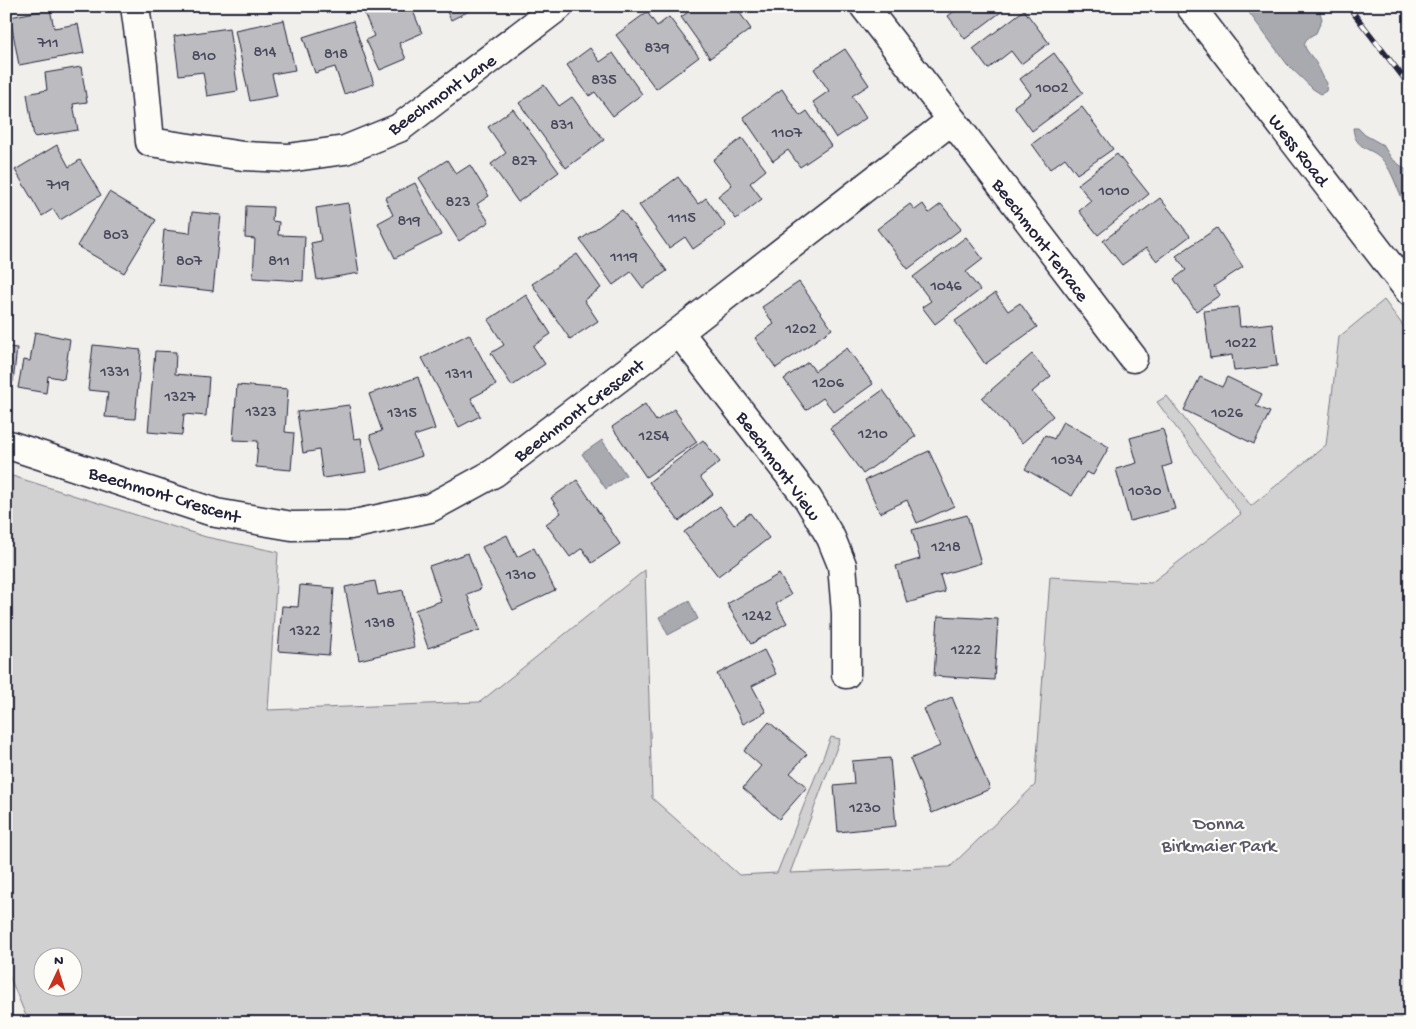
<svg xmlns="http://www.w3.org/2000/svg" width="1416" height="1029" font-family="'Gochi Hand',sans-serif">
  <rect width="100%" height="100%" fill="#f0efec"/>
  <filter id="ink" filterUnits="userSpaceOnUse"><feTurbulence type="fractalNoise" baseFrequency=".02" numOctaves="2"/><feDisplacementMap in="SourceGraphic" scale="10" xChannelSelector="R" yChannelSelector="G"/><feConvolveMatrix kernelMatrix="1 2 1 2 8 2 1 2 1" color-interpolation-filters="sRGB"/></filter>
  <g filter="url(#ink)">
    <path fill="#d2d1d1" stroke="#7a7a86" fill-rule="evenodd" d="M1384 300 1410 335V1023H29L6 968V474L206 537 278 552 268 710 480 702 645 570 652 798 739 875 777 873 831 737 840 739 790 873 950 867 1035 785 1050 577 1151 583 1241 514 1157 402 1167 396 1251 506 1326 445 1339 337ZM42 956H72V986H42Z"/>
    <path fill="#a9a9b0" stroke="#737381" d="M1244 6H1318L1322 19 1316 33C1293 44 1311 52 1317 65 1321 71 1322 77 1327 83L1326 91 1321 94 1313 89 1287 64Z
      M1353 128H1358L1365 135 1383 145 1391 158 1410 173V210C1397 195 1395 173 1381 158 1370 147 1355 150 1353 128Z
      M602 440 626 475 606 489 582 454Z
      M689 601 698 619 668 635 659 617Z"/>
    <path fill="#bcbcc0" stroke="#22223b" d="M361 6H411L422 33 399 43 406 59 380 70 366 40 374 36Z
      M424 6H435L426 11Z
      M444 6H477V7L451 20Z
      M697 6H735L751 29 710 58 681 17Z
      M748 6H761L752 12Z
      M961 6H1009L965 39 948 16Z
      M50 9 54 28 78 24 84 53 19 65 10 17Z
      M1024 10 1049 43 1021 64 1011 51 988 69 973 49Z
      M647 12 657 26 669 17 699 57 656 89 616 35Z
      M284 20 295 70 272 74 277 96 250 101 235 30Z
      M353 21 374 84 344 94 335 67 315 73 303 37Z
      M229 28 238 91 207 96 203 72 179 75 174 36Z
      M590 48 600 62 613 53 642 94 613 116 595 92 589 96 567 65Z
      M845 49 869 85 852 96 866 118 836 138 813 102 829 91 814 69Z
      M1054 53 1083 93 1032 131 1014 106 1031 94 1020 79Z
      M81 67 87 102 73 104 78 130 34 137 27 94 47 90 45 73Z
      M544 85 559 106 572 97 604 140 566 168 519 103Z
      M782 89 800 116 807 111 831 146 800 167 788 150 773 161 743 117Z
      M1082 107 1113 149 1077 174 1065 158 1050 169 1032 144Z
      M513 109 559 172 518 202 491 164 506 153 488 127Z
      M742 138 766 170 750 183 762 199 736 219 718 196 732 185 713 160Z
      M57 145 69 167 80 160 101 195 60 220 53 209 42 216 15 170Z
      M1117 154 1149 194 1098 235 1079 211 1091 201 1078 184Z
      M447 160 456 174 470 165 489 196 477 204 489 222 459 241 419 178Z
      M678 177 698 204 706 198 726 226 693 249 685 237 669 248 639 205Z
      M415 183 441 235 395 258 378 223 393 215 385 198Z
      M109 192 156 220 124 273 77 246Z
      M1160 198 1190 236 1157 261 1146 248 1122 265 1103 241Z
      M348 203 359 273 317 280 311 243 321 241 316 208Z
      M910 204 915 210 923 204 929 213 941 204 961 229 908 269 877 229Z
      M246 206 273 207 272 221 279 222 278 235 305 236 303 281 253 278 255 239 245 238Z
      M622 210 667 271 643 288 631 272 613 285 580 240Z
      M192 212 221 215 213 291 159 285 164 230 190 233Z
      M1217 228 1243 267 1214 286 1220 295 1196 311 1174 279 1186 270 1176 256Z
      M966 237 983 259 966 272 980 290 935 324 922 307 931 301 913 277Z
      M577 254 601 288 584 300 598 321 570 339 532 284Z
      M799 282 832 329 776 368 755 338 774 324 762 307Z
      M995 293 1008 311 1020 303 1037 327 985 364 955 321Z
      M526 295 551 334 533 346 545 364 512 386 491 353 504 345 488 320Z
      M1238 307 1240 327 1272 323 1277 366 1234 371 1232 355 1210 358 1204 311Z
      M6 308H9L6 329Z
      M35 332 70 339 64 379 48 376 46 393 18 388 23 360 30 361Z
      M469 334 496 385 471 398 480 416 459 427 422 358Z
      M93 345 141 350 135 419 105 417 108 392 88 390Z
      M6 347 17 348 13 382 6 381Z
      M847 348 873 384 834 412 823 398 806 410 784 379 808 362 815 371Z
      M155 351 176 352 175 374 209 377 206 416 184 414 182 435 148 432Z
      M1032 354 1051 376 1032 392 1053 416 1022 443 982 398Z
      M418 377 435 429 414 436 422 456 382 470 370 435 382 431 369 394Z
      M1200 377 1222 387 1227 377 1262 394 1256 406 1270 412 1254 444 1184 410Z
      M237 385 288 389 285 432 294 433 291 470 256 467 258 441 233 440Z
      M883 390 916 436 863 474 830 428Z
      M645 404 656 421 674 409 697 442 646 477 612 427Z
      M349 405 354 439 361 438 366 472 323 478 319 450 303 453 297 412Z
      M1063 421 1109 447 1093 475 1086 472 1072 496 1025 469 1045 435 1054 439Z
      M1163 429 1172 464 1163 467 1175 509 1130 521 1116 469 1137 463 1130 438Z
      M703 440 720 462 700 477 713 494 679 521 649 482Z
      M929 451 954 506 917 523 907 500 880 513 865 480Z
      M577 480 620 544 592 563 582 548 570 557 546 524 561 513 551 498Z
      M720 506 734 525 750 513 769 538 718 576 684 532Z
      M967 515 981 563 940 575 945 592 907 603 896 566 920 559 912 530Z
      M507 535 517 557 534 548 555 590 513 610 482 547Z
      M468 553 481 589 467 594 480 630 428 648 415 610 441 601 429 566Z
      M779 574 791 595 776 604 787 623 751 644 727 604Z
      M375 581 378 595 403 590 414 647 359 660 345 587Z
      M300 585 334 588 329 655 278 651 282 606 298 607Z
      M938 616 998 619 994 680 934 676Z
      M764 650 776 674 752 686 766 712 743 724 717 674Z
      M952 697 990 789 932 813 910 759 940 746 924 709Z
      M769 722 807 754 790 773 807 787 779 819 743 788 761 766 744 751Z
      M890 758 896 826 838 832 834 786 854 784 852 761Z"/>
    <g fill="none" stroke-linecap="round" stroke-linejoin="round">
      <g stroke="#22223b" stroke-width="31">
        <path id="street" d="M135 6 143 65 150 142 243 156 288 158 345 150 399 128 559 6
          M952 120 1133 358
          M679 332 808 499 831 538 842 565 846 613V674
          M6 444 216 513 292 526 350 525 430 508 494 473 679 332 952 120 864 6"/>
      </g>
      <g stroke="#22223b" stroke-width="31">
        <path id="secondary" d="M1190 6 1410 292"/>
      </g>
      <use href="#street" stroke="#fdfcf7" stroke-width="28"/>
      <use href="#secondary" stroke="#fdfcf7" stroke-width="28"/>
      <g stroke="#22223b" stroke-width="5.5">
        <path id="rail" d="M1348 6 1410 86"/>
      </g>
      <use href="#rail" stroke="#fdfcf7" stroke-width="4" stroke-dasharray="11" stroke-linecap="butt"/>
    </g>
  </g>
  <g text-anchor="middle" stroke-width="4.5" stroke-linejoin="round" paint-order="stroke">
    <g font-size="16" fill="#48485c">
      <text x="48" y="47">711</text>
      <text x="657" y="52">839</text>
      <text x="265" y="56">814</text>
      <text x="336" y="58">818</text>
      <text x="204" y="60">810</text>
      <text x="604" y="84">835</text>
      <text x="1052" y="92">1002</text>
      <text x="562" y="129">831</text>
      <text x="787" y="137">1107</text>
      <text x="524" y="165">827</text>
      <text x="58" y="189">719</text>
      <text x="1114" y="195">1010</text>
      <text x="458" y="206">823</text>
      <text x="682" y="222">1115</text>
      <text x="409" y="225">819</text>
      <text x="116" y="239">803</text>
      <text x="624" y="261">1119</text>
      <text x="189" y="265">807</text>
      <text x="279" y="265">811</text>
      <text x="946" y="290">1046</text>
      <text x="801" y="333">1202</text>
      <text x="1241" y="347">1022</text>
      <text x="115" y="376">1331</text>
      <text x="459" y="378">1311</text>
      <text x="828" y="387">1206</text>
      <text x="180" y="401">1327</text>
      <text x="261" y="416">1323</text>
      <text x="402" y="417">1315</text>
      <text x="1227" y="417">1026</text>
      <text x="873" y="438">1210</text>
      <text x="654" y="440">1254</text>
      <text x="1067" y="464">1034</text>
      <text x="1145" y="495">1030</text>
      <text x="946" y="551">1218</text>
      <text x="521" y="579">1310</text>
      <text x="757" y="620">1242</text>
      <text x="380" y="627">1318</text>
      <text x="305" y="635">1322</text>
      <text x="966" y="654">1222</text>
      <text x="865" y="812">1230</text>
    </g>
    <g font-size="19" fill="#22223b" stroke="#fdfcf7">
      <text transform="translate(441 93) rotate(-35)" y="7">Beechmont Lane</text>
      <text transform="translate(1300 149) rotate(52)" y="7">Wess Road</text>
      <text transform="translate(1042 239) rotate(53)" y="7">Beechmont Terrace</text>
      <text transform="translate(578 409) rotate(-37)" y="7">Beechmont Crescent</text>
      <text transform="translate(780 465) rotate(54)" y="7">Beechmont View</text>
      <text transform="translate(165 493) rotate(17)" y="7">Beechmont Crescent</text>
    </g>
    <g font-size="19" fill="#575768" stroke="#fdfcf7">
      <text x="1219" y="829">Donna<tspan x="1219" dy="22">Birkmaier Park</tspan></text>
    </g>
  </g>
  <rect width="1416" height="1029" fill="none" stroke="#fdfcf7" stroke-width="25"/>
  <rect x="12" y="12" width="1391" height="1004" fill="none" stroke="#22223b" stroke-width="2" filter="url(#ink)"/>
  <g transform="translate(58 972) rotate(4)"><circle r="24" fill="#fdfcf7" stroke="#a5a5ac"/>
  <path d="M0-4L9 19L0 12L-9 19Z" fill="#c8321e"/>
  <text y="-8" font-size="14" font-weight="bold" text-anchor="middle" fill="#22223b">N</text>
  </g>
</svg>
